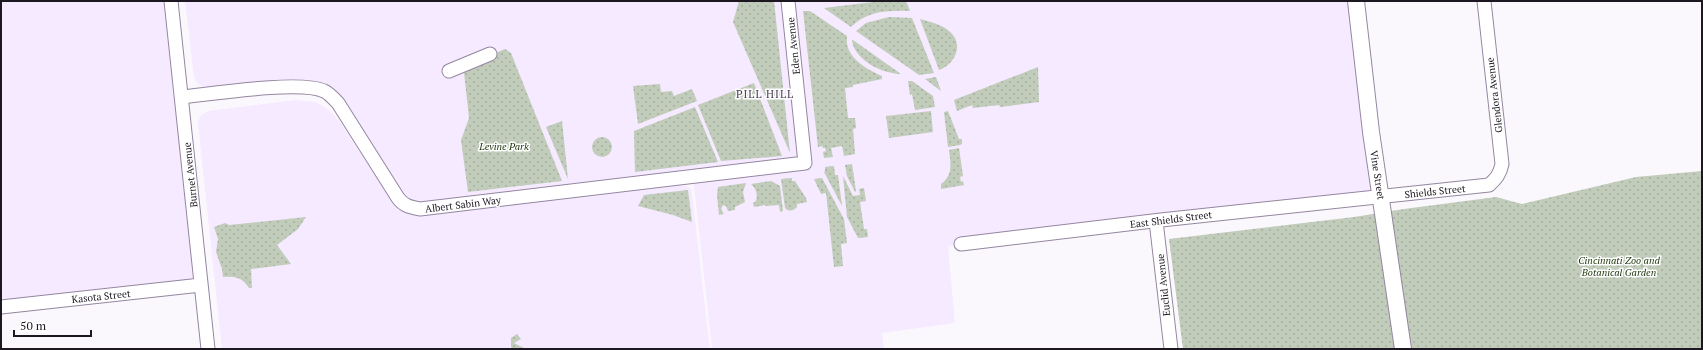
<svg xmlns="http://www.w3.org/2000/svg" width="1703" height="350" font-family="'PT Serif',serif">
  <defs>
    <pattern id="green-dots" width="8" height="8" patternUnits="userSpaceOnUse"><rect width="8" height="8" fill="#c1ccbb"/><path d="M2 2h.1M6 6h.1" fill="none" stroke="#a5aea0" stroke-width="1.8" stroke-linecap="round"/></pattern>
  </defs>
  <rect width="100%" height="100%" fill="#fbf8fd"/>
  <path fill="#f5eaff" d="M1 1H171L201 285 1 307Z
    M185 1H1356L1382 196 1156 221 948 246 955 323 882 333 884 349H712L693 176 410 207 331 96 276 88 274 80 211 87H204L198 84 194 77Z
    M296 100 316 102 329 110 339 121 391 200 398 206 413 213 434 214 681 185 688 187 691 189 692 194 710 349H222L198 124 200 116 208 111Z"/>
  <path fill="url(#green-dots)" d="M739 1H774L790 153 733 22Z
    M881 1H903L907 3 910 11C888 10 867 11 851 27L824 8Z
    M803 11H810L847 36C844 57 866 69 882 76V79L853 85V87L845 88 848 118H855L856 128 853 129 855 154 844 156 842 146 831 148 833 157 824 158 823 152 826 151 825 148H823L822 146 818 147Z
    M889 17 912 18 934 73 919 75 856 31 866 23Z
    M920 19C930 22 941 24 949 31 965 44 955 64 939 70Z
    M852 40H853L901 74C883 74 854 60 852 40Z
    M505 49 511 53 562 181 468 192 461 140 469 118 464 72 468 65Z
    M1038 67 1039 102 1000 107 999 105 973 108 972 105 957 111 954 100Z
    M936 77 941 91 925 79Z
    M908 81H912L933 96 935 107 915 110 912 94 910 95Z
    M754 83 782 156 721 161 698 105Z
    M660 84 661 92 672 91 674 96 692 89 697 101 638 124 633 86Z
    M695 107 718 162 635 172 634 131Z
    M931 111 933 132 889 138 886 116Z
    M948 111 959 139H962V144L960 145 948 147 944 112Z
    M562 121 568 179 546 127Z
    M592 147a10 10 0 1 1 20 0a10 10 0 1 1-20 0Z
    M959 148 963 176 960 177 961 182 963 181 964 185 941 189V184C953 175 951 164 949 150Z
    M852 164 856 191 855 192 847 176 845 165Z
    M834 166 835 175H838L842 206 824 172 825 171V167Z
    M1702 171V349H1183L1169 239 1354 217 1404 209 1496 197 1522 204 1636 177Z
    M843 176 853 196 860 195 859 189 864 188 866 201 860 202 864 229H867L868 237 858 238 847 217Z
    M792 178V181H795L806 198 807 202 797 204V207C793 211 789 212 785 208L781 179Z
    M822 178 844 219 847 243 841 244 843 266 834 267 826 193 821 194 814 179Z
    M771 181 780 186 783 211 780 212 779 205 766 206 765 205 754 207 753 203 756 201C758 194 756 188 751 184Z
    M746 183 743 192 745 202 735 207V210L728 211 726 206 723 205 721 209 724 214 719 215 717 195 718 187Z
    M688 190 692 222 673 215 638 206 644 195Z
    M306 217 298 229 277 245 291 264 251 269 252 288H249C242 277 235 276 223 277L222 269 216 252 218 239 214 227 225 223 229 225Z
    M517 334 521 339 514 343 526 349H513L511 347V338Z"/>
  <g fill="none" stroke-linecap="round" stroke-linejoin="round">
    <g stroke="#9486a0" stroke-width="15">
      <path id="minor" d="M171 1 208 349
        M449 71 490 54
        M182 97C211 94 300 80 324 91 329 93 334 99 338 103L398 198C404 206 410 207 420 209L805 163 788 1
        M1156 221 1171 349
        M961 244 1161 220 1489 185C1496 179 1500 174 1502 164L1484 1
        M1 307 201 285"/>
    </g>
    <g stroke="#9486a0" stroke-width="18">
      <path id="major" d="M1356 1 1371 132 1403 349"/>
    </g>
    <use href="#minor" stroke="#fff" stroke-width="13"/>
    <use href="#major" stroke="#fff" stroke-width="16"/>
  </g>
  <g text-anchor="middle" stroke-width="3" stroke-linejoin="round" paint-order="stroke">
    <g font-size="10" fill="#1d1721" stroke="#fff">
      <text transform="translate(793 46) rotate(-96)" y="4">Eden Avenue</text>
      <text transform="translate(1494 95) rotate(-97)" y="4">Glendora Avenue</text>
      <text transform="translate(190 175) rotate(-96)" y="4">Burnet Avenue</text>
      <text transform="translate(1378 175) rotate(81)" y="4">Vine Street</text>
      <text transform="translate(1435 191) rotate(-6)" y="4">Shields Street</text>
      <text transform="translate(463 204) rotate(-7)" y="4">Albert Sabin Way</text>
      <text transform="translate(1171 219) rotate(-7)" y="4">East Shields Street</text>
      <text transform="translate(1163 285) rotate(-96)" y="4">Euclid Avenue</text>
      <text transform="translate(101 296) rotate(-6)" y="4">Kasota Street</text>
    </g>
    <g font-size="10" font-style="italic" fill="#1b3309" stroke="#fff">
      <text x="504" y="150">Levine Park</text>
      <text x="1619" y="264">Cincinnati Zoo and<tspan x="1619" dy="12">Botanical Garden</tspan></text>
    </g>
    <g font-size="11" letter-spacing="1" fill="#493c52" stroke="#fff">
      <text x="765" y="98">PILL HILL</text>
    </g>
  </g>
  <rect width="1703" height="350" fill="none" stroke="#1d1721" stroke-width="4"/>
  <path d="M14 330v6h77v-6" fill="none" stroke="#1d1721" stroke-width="2"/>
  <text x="20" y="330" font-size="12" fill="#1d1721" stroke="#ffffff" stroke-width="3" paint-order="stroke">50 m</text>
</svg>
